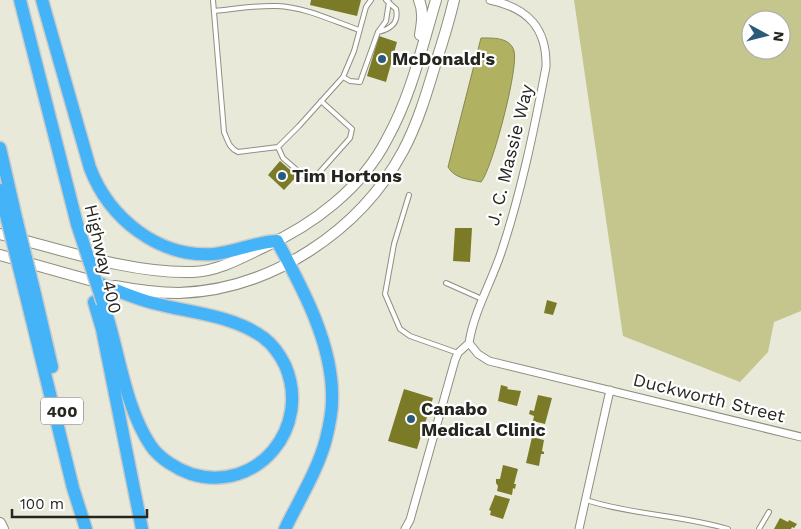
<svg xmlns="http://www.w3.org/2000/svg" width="801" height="529" font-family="'Work Sans',sans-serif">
  <rect width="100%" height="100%" fill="#e8e9d9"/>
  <path fill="#c4c68e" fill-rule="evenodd" d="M574 0H801V311L774 322 768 352 740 382 623 336ZM751 20H781V50H751Z"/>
  <path fill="#b0b261" stroke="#87884e" d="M481 38C493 38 510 37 514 51 519 67 492 170 481 182 468 179 455 179 448 167Z"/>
  <path fill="#7a7a27" d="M311 0H361L357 16 310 5Z
    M379 36 397 42 386 82 367 76Z
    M280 161 297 176 284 190 268 175Z
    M455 228H472L470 262 453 261Z
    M547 300 557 303 553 315 544 313Z
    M501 385 508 387 507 389 521 391 517 406 498 401Z
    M404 389 433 398 417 449 388 441Z
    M538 395 552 398 545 424 533 421 534 416 529 414 530 410 534 411Z
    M532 437 544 440 542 451 544 452V454H541L539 466 526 463Z
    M503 465 518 469 514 484H516L515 489 513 488 512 495 497 491 498 486 496 483V479H500Z
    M495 495 510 499 503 519 490 515 491 511 489 510Z
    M780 518 788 522 789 520 797 524 794 528 792 527 791 529H774Z"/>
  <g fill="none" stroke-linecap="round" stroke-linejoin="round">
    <g stroke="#8e8f80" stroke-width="6">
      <path id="lane" d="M213 0 224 132C228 141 229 148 238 152L278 147 299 126 343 77 354 51 366 7 371 0
        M215 11C235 9 257 5 277 6 305 7 333 21 359 30
        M378 32C391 29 399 23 396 9L386 0
        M343 77 350 81 360 82 378 32 386 21 389 2
        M278 147 283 158 306 178 318 174 350 138 352 129 321 101
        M409 195 394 244 385 294 400 329 410 336 458 353
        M446 283 482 299
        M586 500C632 515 682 515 728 529
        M759 529 769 512"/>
    </g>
    <g stroke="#8e8f80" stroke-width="9">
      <path id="street" d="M469 343C474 311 491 283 501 253 521 193 534 130 546 67 547 28 528 8 490 0
        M469 343 478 354 489 361 801 437
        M405 529 410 520 455 360 458 353 469 343
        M579 529 610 390"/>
    </g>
    <g stroke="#8e8f80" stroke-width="12">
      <path id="secondary" d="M419 0C424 12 422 23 420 35
        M0 234C60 249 131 274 193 272 218 271 241 258 264 247 313 225 362 188 387 139 411 96 422 47 436 0
        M0 255 100 283
        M115 286C136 290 157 293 179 293 271 290 360 231 403 151 418 123 427 92 436 62 443 41 449 21 454 0
        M0 523 3 529"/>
    </g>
    <g stroke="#cbcbc9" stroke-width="15">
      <path id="highway" d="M20 0 77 224
        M42 0 90 168C109 218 158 258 214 254 235 252 255 242 277 241 303 289 334 346 332 401 332 414 329 427 326 439 318 470 299 500 285 529
        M0 148 17 222
        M0 190 7 219
        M97 282C115 290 134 298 153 303 190 313 233 315 264 338 273 345 280 355 285 365 312 427 258 494 191 474 177 469 160 459 151 446 124 406 119 349 103 303
        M25 292 73 488 86 529
        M35 294 52 367
        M94 302 102 329 142 529"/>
    </g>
    <use href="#lane" stroke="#fff" stroke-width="4"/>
    <use href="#street" stroke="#fff" stroke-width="7"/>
    <use href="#secondary" stroke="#fff" stroke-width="10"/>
    <use href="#highway" stroke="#44b3f7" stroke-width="12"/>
    <g stroke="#cbcbc9" stroke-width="15" stroke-linecap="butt">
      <path id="highway-bridge" d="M7 219 25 292
        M17 222 35 294
        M77 224 103 303"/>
    </g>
    <use href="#highway-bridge" stroke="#44b3f7" stroke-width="12"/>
  </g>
  <g fill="#2c5b7a" stroke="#fff" stroke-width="2">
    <circle cx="382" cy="59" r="5"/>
    <circle cx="282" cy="176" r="5"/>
    <circle cx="411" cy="419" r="5"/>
  </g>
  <g text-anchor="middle" stroke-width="4.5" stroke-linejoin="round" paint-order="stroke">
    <rect fill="#fff" stroke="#676763" stroke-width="1" x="41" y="397.5" width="42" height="27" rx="4"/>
    <g font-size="16" font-weight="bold" fill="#262620">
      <text x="62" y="417">400</text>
    </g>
    <g font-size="18" font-weight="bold" fill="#262620" stroke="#fff" text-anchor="start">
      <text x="392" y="65">McDonald's</text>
      <text x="292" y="182">Tim Hortons</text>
      <text x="421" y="415">Canabo<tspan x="421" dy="21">Medical Clinic</tspan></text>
    </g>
    <g font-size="18" fill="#262620" stroke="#fff">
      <text transform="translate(510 155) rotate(-76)" y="6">J. C. Massie Way</text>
      <text transform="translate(103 259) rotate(77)" y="6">Highway 400</text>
      <text transform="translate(709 398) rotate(14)" y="6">Duckworth Street</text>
    </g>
  </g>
  <g transform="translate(766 35) rotate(97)"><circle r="24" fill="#ffffff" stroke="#a8a8a6"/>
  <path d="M0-4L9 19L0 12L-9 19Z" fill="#2c5b7a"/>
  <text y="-8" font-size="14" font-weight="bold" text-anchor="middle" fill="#262620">N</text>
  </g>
  <path d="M12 509v8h135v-8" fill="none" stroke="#262620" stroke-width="2.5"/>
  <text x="20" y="509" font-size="15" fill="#262620" stroke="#ffffff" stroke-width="4" paint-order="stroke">100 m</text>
</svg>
